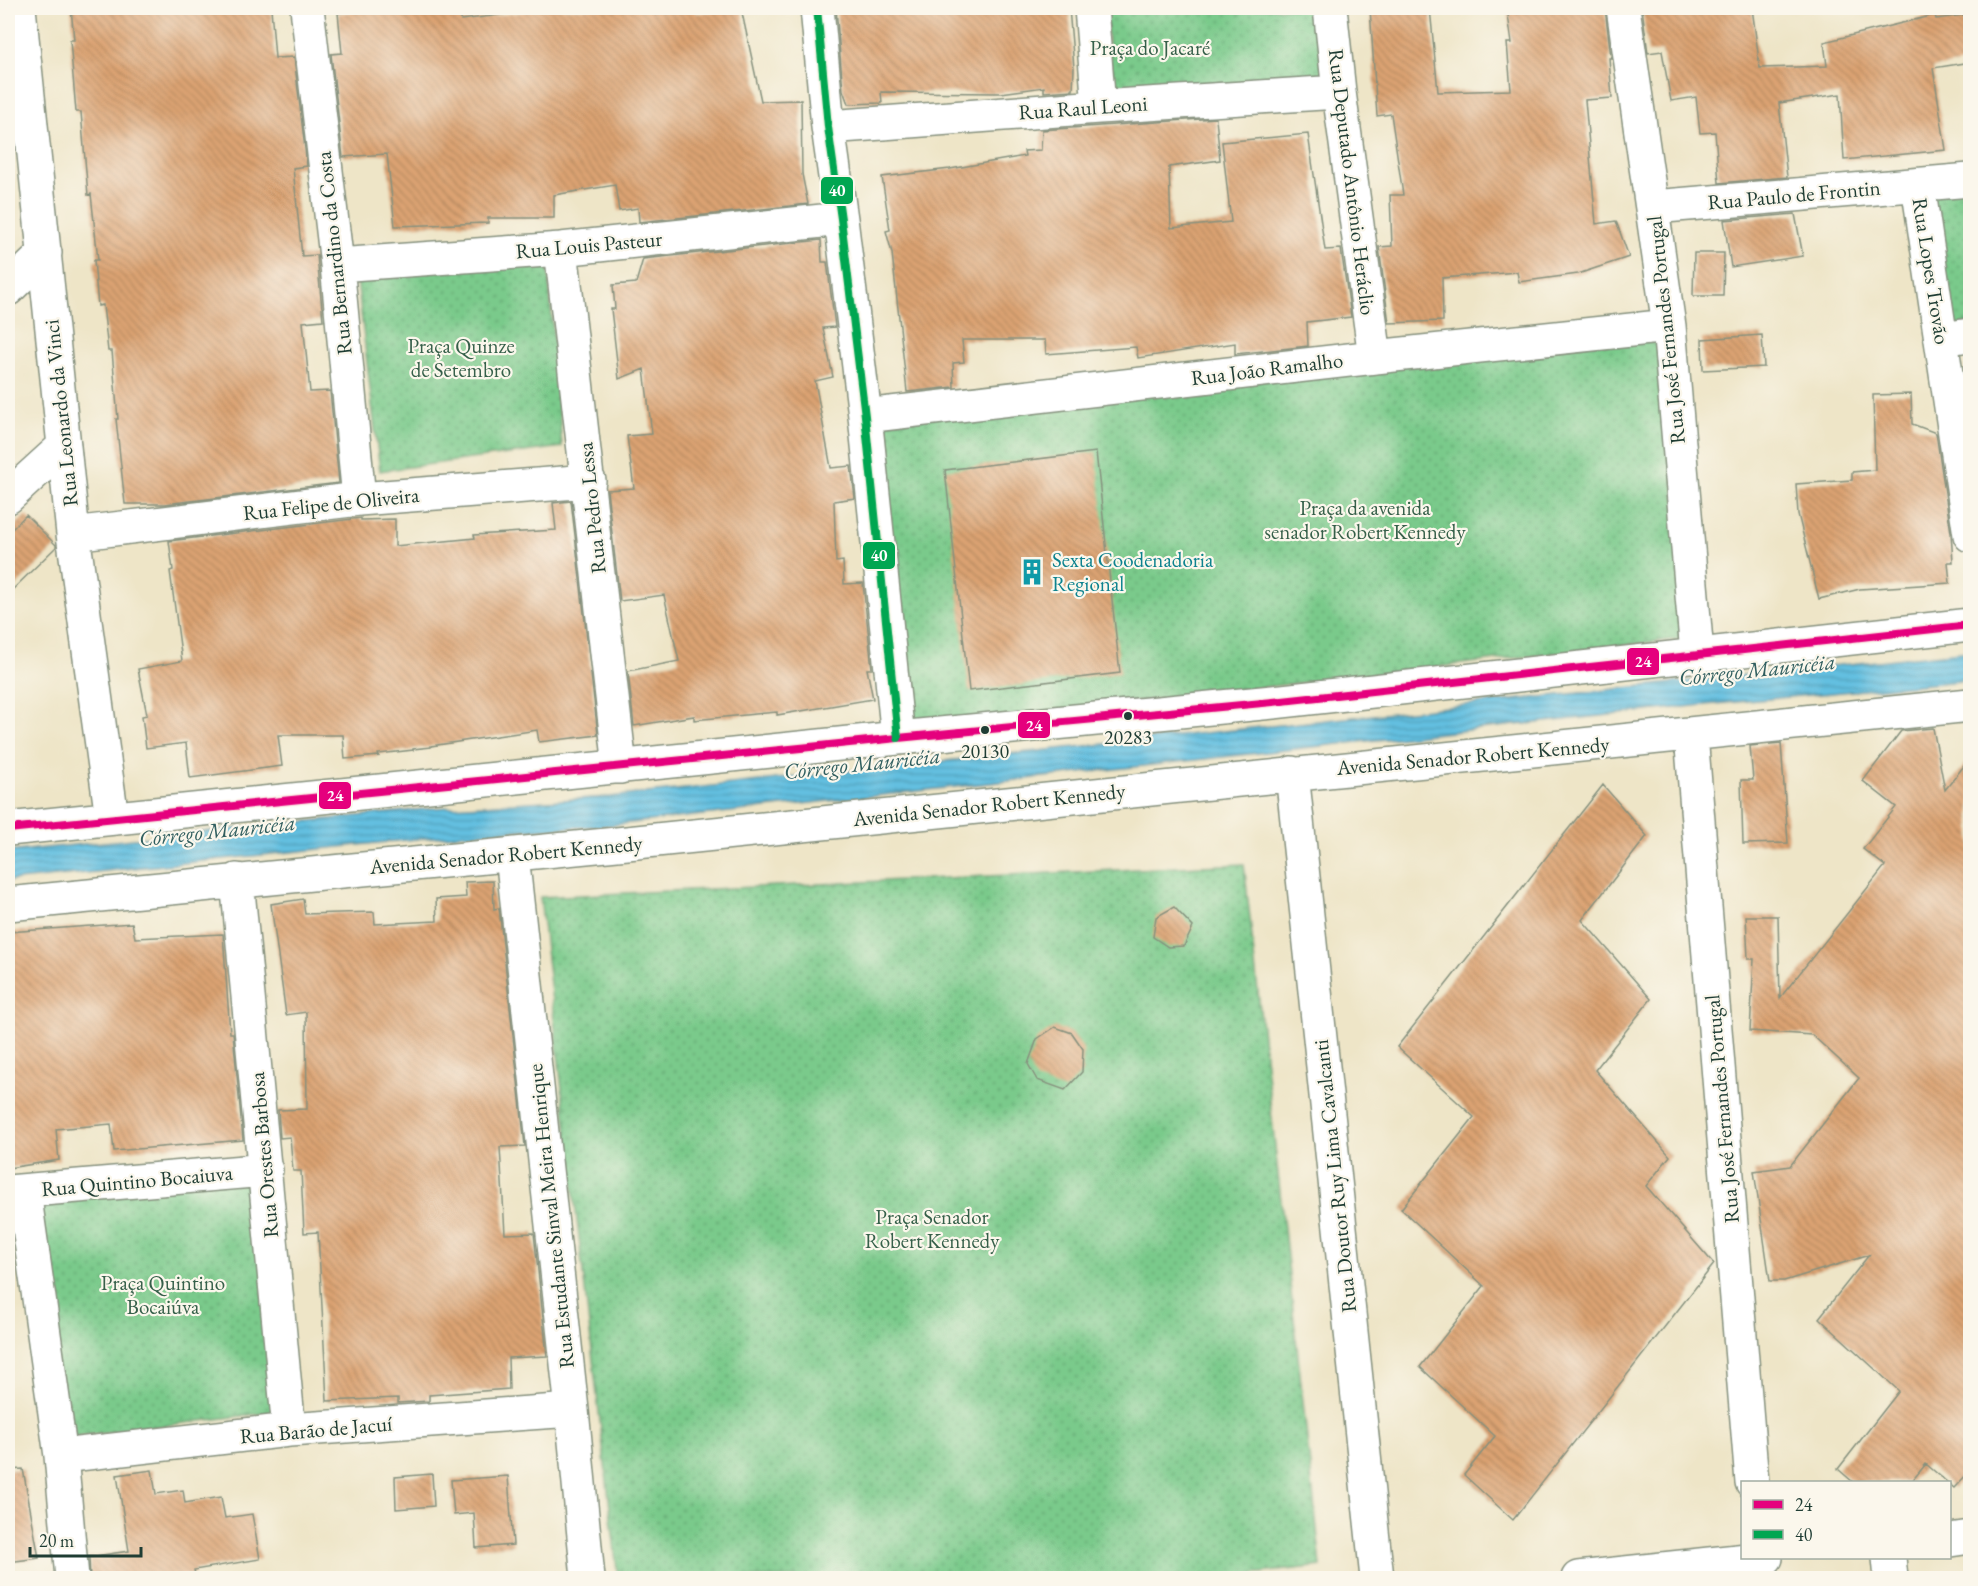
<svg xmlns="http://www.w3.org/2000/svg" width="1978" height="1586" font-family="'EB Garamond',serif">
  <defs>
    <pattern id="park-dots" width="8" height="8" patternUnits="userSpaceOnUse" patternTransform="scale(1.5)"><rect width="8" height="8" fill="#7aca8b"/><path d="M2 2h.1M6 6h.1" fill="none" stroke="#63a572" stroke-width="1.8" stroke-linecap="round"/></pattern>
    <pattern id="water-rules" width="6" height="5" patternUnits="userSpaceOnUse" patternTransform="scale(1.5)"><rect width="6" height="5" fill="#63c0e1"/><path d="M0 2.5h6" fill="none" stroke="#519db7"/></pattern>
    <pattern id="building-back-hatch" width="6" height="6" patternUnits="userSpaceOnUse" patternTransform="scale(1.5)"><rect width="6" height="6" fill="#dca372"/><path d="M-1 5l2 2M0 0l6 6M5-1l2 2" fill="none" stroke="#b2865e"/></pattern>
  </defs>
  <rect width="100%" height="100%" fill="#fbf7ec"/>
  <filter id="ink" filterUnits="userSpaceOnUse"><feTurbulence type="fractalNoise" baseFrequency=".0167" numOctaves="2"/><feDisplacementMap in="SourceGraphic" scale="12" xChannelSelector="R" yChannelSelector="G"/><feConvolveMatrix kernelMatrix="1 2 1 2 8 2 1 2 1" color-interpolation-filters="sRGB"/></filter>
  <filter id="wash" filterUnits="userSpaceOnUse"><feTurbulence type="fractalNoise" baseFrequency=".008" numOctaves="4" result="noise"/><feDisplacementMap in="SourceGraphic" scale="24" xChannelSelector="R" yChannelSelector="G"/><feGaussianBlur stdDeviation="1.35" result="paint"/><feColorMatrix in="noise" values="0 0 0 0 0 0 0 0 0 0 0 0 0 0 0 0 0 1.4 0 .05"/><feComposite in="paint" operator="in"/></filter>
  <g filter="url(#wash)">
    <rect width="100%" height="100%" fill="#eee5c7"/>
    <path fill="url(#park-dots)" stroke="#4c8460" stroke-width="1.5" d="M1105 8H1321L1325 81 1112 90Z
      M1970 175V323L1940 328 1920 183Z
      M547 256 562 447 380 471 356 271Z
      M1663 334 1686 638 911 728 876 424Z
      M1244 864 1321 1566 1217 1578H618L540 897Z
      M267 1167 290 1410 65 1438 35 1192Z"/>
    <path fill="url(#water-rules)" stroke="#417e8a" stroke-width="1.5" d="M1970 651V680L1693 706 1348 743 612 825 464 834 8 881V852L435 808 610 797Z"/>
    <g id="blocks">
      <path fill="url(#building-back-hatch)" d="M71 8H271L275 58 294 57 307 166 293 168 302 256 317 255 318 267 323 320 303 322 310 392 330 391 339 483 165 504H125L116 419H118L112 351H108L103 305 98 306 94 260H98L91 194 88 195 81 112H76L70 40H74Z
        M388 8H460L461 20 537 10 536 8H696V13L741 8 761 101 801 100 802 174 808 204 639 222 638 208 619 211 615 185 554 195V218H488V223L395 226 387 154 343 157 331 54 342 53 338 13Z
        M836 8H1069L1074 68 1073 90 1044 92V87L1001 93 881 92 882 103 848 104 843 90Z
        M1370 8H1430L1438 92 1511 90 1507 43H1512L1507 8H1605L1611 58H1609L1612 98 1585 100 1596 224 1616 221 1629 257 1578 274 1519 282 1517 272 1442 278 1443 321 1389 323 1379 247 1392 246 1390 195H1403L1391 114 1377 116Z
        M1642 8H1752L1760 68 1827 66 1824 42 1935 15 1936 19 1971 14V62L1933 68 1946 150 1844 160 1840 94 1779 103 1787 177 1719 183 1715 132 1700 133 1696 97 1671 101 1662 51 1648 53Z
        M1216 118 1220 160 1169 167 1171 228 1231 222 1222 142 1308 134 1325 250 1341 249 1351 317 1307 322 1308 346 1235 354V343L1138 358 1136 347 1046 354 1045 340H962L964 362 953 363 954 387 907 392 892 253 886 231 890 230 882 177 950 169 1025 156 1024 151 1041 150 1042 130Z
        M1795 214 1803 256 1731 267 1724 220Z
        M821 240 822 262H827L835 327 823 328 833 377 815 381 831 468 851 466 855 498 834 501 836 562 843 561 844 584 863 583 872 669H867L873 699 777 715V712L694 720V716L634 726 628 671 679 661 664 595 620 601 607 490 634 488 627 436 652 434 644 369 619 379 611 309H615L613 285 636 283 643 259Z
        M1694 253H1724L1723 296H1693Z
        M1762 335 1764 367 1703 370 1702 339Z
        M1911 394 1912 424 1936 433 1951 533 1953 562H1948L1950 583 1860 589 1819 599 1798 514 1796 484 1852 480V472L1875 470 1873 395Z
        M1096 452 1120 673 969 691 945 470Z
        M571 501 598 735 539 742 537 730 431 746V747L413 749V750L378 754 379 756 345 759 343 735H278L282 766 190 778 186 743 146 748 142 716 147 715 138 669 182 661 170 571 173 570 169 541 361 518V520L395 519V546L475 538 474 535 556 530 553 503Z
        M26 515 56 545V547L8 594V533Z
        M1933 728 1945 790 1971 757V1470L1954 1488 1926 1464 1911 1482H1853L1838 1469 1899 1391 1819 1318 1869 1255 1784 1281H1770L1754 1171 1790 1166 1859 1078 1812 1035 1750 1031 1754 959H1748L1746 916H1778L1780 998 1885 866 1863 849 1896 807 1863 781 1901 731Z
        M1781 743 1788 843 1743 844 1741 780H1753L1750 746Z
        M1603 785 1647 836 1582 920 1651 999 1595 1070 1670 1156 1646 1186 1714 1264 1513 1520 1464 1475 1495 1436 1420 1367 1484 1286 1401 1209 1474 1117 1397 1047Z
        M493 881 494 909 499 908 525 1146 500 1147 505 1234 534 1233 547 1356 508 1358 509 1389 429 1395V1401L398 1403V1398L327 1401 318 1232 304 1233 301 1171H293L290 1137 280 1138 278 1110 307 1109 306 1012 286 1015 271 904 303 899 305 914 374 912 375 924 437 921 436 899 466 897 465 882Z
        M1174 907 1193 927 1184 946 1168 947 1153 937 1156 917Z
        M132 923 135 938 223 934 230 1033H233L243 1140 114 1151 111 1124 56 1129 59 1160 8 1168V932Z
        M1055 1027 1072 1033 1083 1049 1082 1072 1065 1090 1037 1080 1028 1064 1037 1039Z
        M23 1469 39 1558 8 1562V1470Z
        M152 1470 156 1494 183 1490 185 1503 221 1497 225 1518 252 1514 260 1559 194 1570 195 1574 168 1578H90L89 1557 129 1551 117 1475Z
        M432 1474 434 1506 396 1509 395 1477Z
        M508 1476 513 1545 476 1548 474 1513 454 1515 451 1480Z"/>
    </g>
  </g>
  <g filter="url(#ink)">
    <use href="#blocks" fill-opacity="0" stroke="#86917e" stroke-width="1.5"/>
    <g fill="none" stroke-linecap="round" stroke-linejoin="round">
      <g stroke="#86917e" stroke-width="36">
        <path id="minor" d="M19 8 73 534 112 818
          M307 8 337 265 359 499
          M817 8 828 127 841 219 865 416 898 738
          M1091 8 1099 107
          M1330 8 1339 92 1375 357
          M1623 8 1669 326 1697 654
          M828 127 1099 107 1339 92
          M1918 185 1970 535
          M1653 207 1970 180
          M561 249 620 767
          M337 265 561 249 841 219
          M8 289 45 253
          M1941 339 1970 335
          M865 416 1375 357 1669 326
          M8 497 64 446
          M73 534 359 499 589 481
          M1691 735 1752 1482
          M1292 773 1377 1578
          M8 829 898 738 1273 702 1970 625
          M512 855 572 1410 588 1578
          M237 880 289 1430
          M8 904 627 843 1970 705
          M24 1191 61 1456 72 1578
          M8 1192 266 1170
          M61 1456 289 1430 572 1410
          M1950 1540 1970 1537
          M1889 1558 1891 1578
          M1578 1578 1766 1558"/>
      </g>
      <use href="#minor" stroke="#fff" stroke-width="33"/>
      <g stroke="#fbf7ec" stroke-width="12">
        <path id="bus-1" d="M8 829 898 738 1273 702 1970 625"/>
      </g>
      <g stroke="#fbf7ec" stroke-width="12">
        <path id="bus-2" d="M817 8 828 127 841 219 865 416 898 738"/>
      </g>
      <use href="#bus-1" stroke="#e5007d" stroke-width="8"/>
      <use href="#bus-2" stroke="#00a651" stroke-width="8"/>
    </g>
  </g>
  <defs>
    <g id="building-bare" transform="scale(2.07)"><path d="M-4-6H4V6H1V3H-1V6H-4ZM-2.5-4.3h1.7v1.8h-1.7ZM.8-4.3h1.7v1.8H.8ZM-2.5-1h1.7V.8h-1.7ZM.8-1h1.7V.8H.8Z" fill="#0f9aa8" stroke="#fbf7ec" stroke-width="2.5" paint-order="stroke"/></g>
  </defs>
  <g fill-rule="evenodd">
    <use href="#building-bare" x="1032" y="572"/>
  </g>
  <g fill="#1f3d34" stroke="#fbf7ec" stroke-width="2">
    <circle cx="1128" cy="716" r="5"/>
    <circle cx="985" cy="730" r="5"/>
  </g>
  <g text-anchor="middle" stroke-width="4.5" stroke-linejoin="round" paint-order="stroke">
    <g font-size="20" fill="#1f3d34" stroke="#fbf7ec">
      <text x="1128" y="744">20283</text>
      <text x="985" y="758">20130</text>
    </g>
    <g font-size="21" fill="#36604a" stroke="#fbf7ec">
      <text x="1150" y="55">Praça do Jacaré</text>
      <text x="461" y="353">Praça Quinze<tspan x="461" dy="24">de Setembro</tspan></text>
      <text x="1365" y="515">Praça da avenida<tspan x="1365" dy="24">senador Robert Kennedy</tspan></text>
      <text x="932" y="1224">Praça Senador<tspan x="932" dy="24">Robert Kennedy</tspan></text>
      <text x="163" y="1290">Praça Quintino<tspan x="163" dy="24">Bocaiúva</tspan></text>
    </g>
    <g font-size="21" fill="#1f3d34" stroke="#fbf7ec">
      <text transform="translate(1083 108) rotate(-4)" y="7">Rua Raul Leoni</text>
      <text transform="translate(1352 182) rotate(83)" y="7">Rua Deputado Antônio Heráclio</text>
      <text transform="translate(1794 195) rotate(-5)" y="7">Rua Paulo de Frontin</text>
      <text transform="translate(589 245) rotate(-5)" y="7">Rua Louis Pasteur</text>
      <text transform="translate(334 253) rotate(-96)" y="7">Rua Bernardino da Costa</text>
      <text transform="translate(1931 271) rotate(81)" y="7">Rua Lopes Trovão</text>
      <text transform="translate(1666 330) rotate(-96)" y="7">Rua José Fernandes Portugal</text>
      <text transform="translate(1267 369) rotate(-7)" y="7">Rua João Ramalho</text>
      <text transform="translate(61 413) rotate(-96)" y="7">Rua Leonardo da Vinci</text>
      <text transform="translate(331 504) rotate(-6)" y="7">Rua Felipe de Oliveira</text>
      <text transform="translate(592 508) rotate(-96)" y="7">Rua Pedro Lessa</text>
      <text transform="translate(1473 756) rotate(-5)" y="7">Avenida Senador Robert Kennedy</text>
      <text transform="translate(989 805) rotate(-6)" y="7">Avenida Senador Robert Kennedy</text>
      <text transform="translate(506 855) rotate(-5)" y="7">Avenida Senador Robert Kennedy</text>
      <text transform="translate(1722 1109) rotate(-95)" y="7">Rua José Fernandes Portugal</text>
      <text transform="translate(264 1155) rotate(-95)" y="7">Rua Orestes Barbosa</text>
      <text transform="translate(1335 1176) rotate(-96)" y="7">Rua Doutor Ruy Lima Cavalcanti</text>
      <text transform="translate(137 1181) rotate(-5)" y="7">Rua Quintino Bocaiuva</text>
      <text transform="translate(551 1216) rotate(-96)" y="7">Rua Estudante Sinval Meira Henrique</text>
      <text transform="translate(316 1430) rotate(-5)" y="7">Rua Barão de Jacuí</text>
    </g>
    <g font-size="21" fill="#0d838f" stroke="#fbf7ec" text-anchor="start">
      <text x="1052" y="567">Sexta Coodenadoria<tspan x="1052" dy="24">Regional</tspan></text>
    </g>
    <g font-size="22" font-style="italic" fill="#305e5f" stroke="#fbf7ec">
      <text transform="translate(1757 669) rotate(-6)" y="8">Córrego Mauricéia</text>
      <text transform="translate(862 763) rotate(-6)" y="8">Córrego Mauricéia</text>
      <text transform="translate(217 830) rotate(-6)" y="8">Córrego Mauricéia</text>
    </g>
  </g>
  <g stroke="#fbf7ec" stroke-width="2">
    <rect x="820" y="176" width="34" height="29" rx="6" fill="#00a651"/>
    <rect x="862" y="541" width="34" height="29" rx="6" fill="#00a651"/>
    <rect x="1626" y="647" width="34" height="29" rx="6" fill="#e5007d"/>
    <rect x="1017" y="711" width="34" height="28" rx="6" fill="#e5007d"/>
    <rect x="318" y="781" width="34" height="29" rx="6" fill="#e5007d"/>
  </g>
  <g font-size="16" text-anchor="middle" font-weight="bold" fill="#fff">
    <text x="837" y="196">40</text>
    <text x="879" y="561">40</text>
    <text x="1643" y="667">24</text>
    <text x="1034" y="731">24</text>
    <text x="335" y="801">24</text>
  </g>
  <rect width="1978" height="1586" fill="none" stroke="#fbf7ec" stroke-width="30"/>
  <rect x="1741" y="1481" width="210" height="78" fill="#fbf7ec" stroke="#a3ada2" stroke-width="1.5"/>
  <rect x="1753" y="1500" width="30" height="9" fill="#e5007d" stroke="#a3ada2" stroke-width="1.5"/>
  <text x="1795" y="1511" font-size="18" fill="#1f3d34">24</text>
  <rect x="1753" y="1530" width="30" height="9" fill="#00a651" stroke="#a3ada2" stroke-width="1.5"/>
  <text x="1795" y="1541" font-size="18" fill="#1f3d34">40</text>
  <path d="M30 1547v9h111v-9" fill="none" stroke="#1f3d34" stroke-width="3"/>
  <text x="39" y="1547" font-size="18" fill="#1f3d34" stroke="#fbf7ec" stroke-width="4.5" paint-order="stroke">20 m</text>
</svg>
